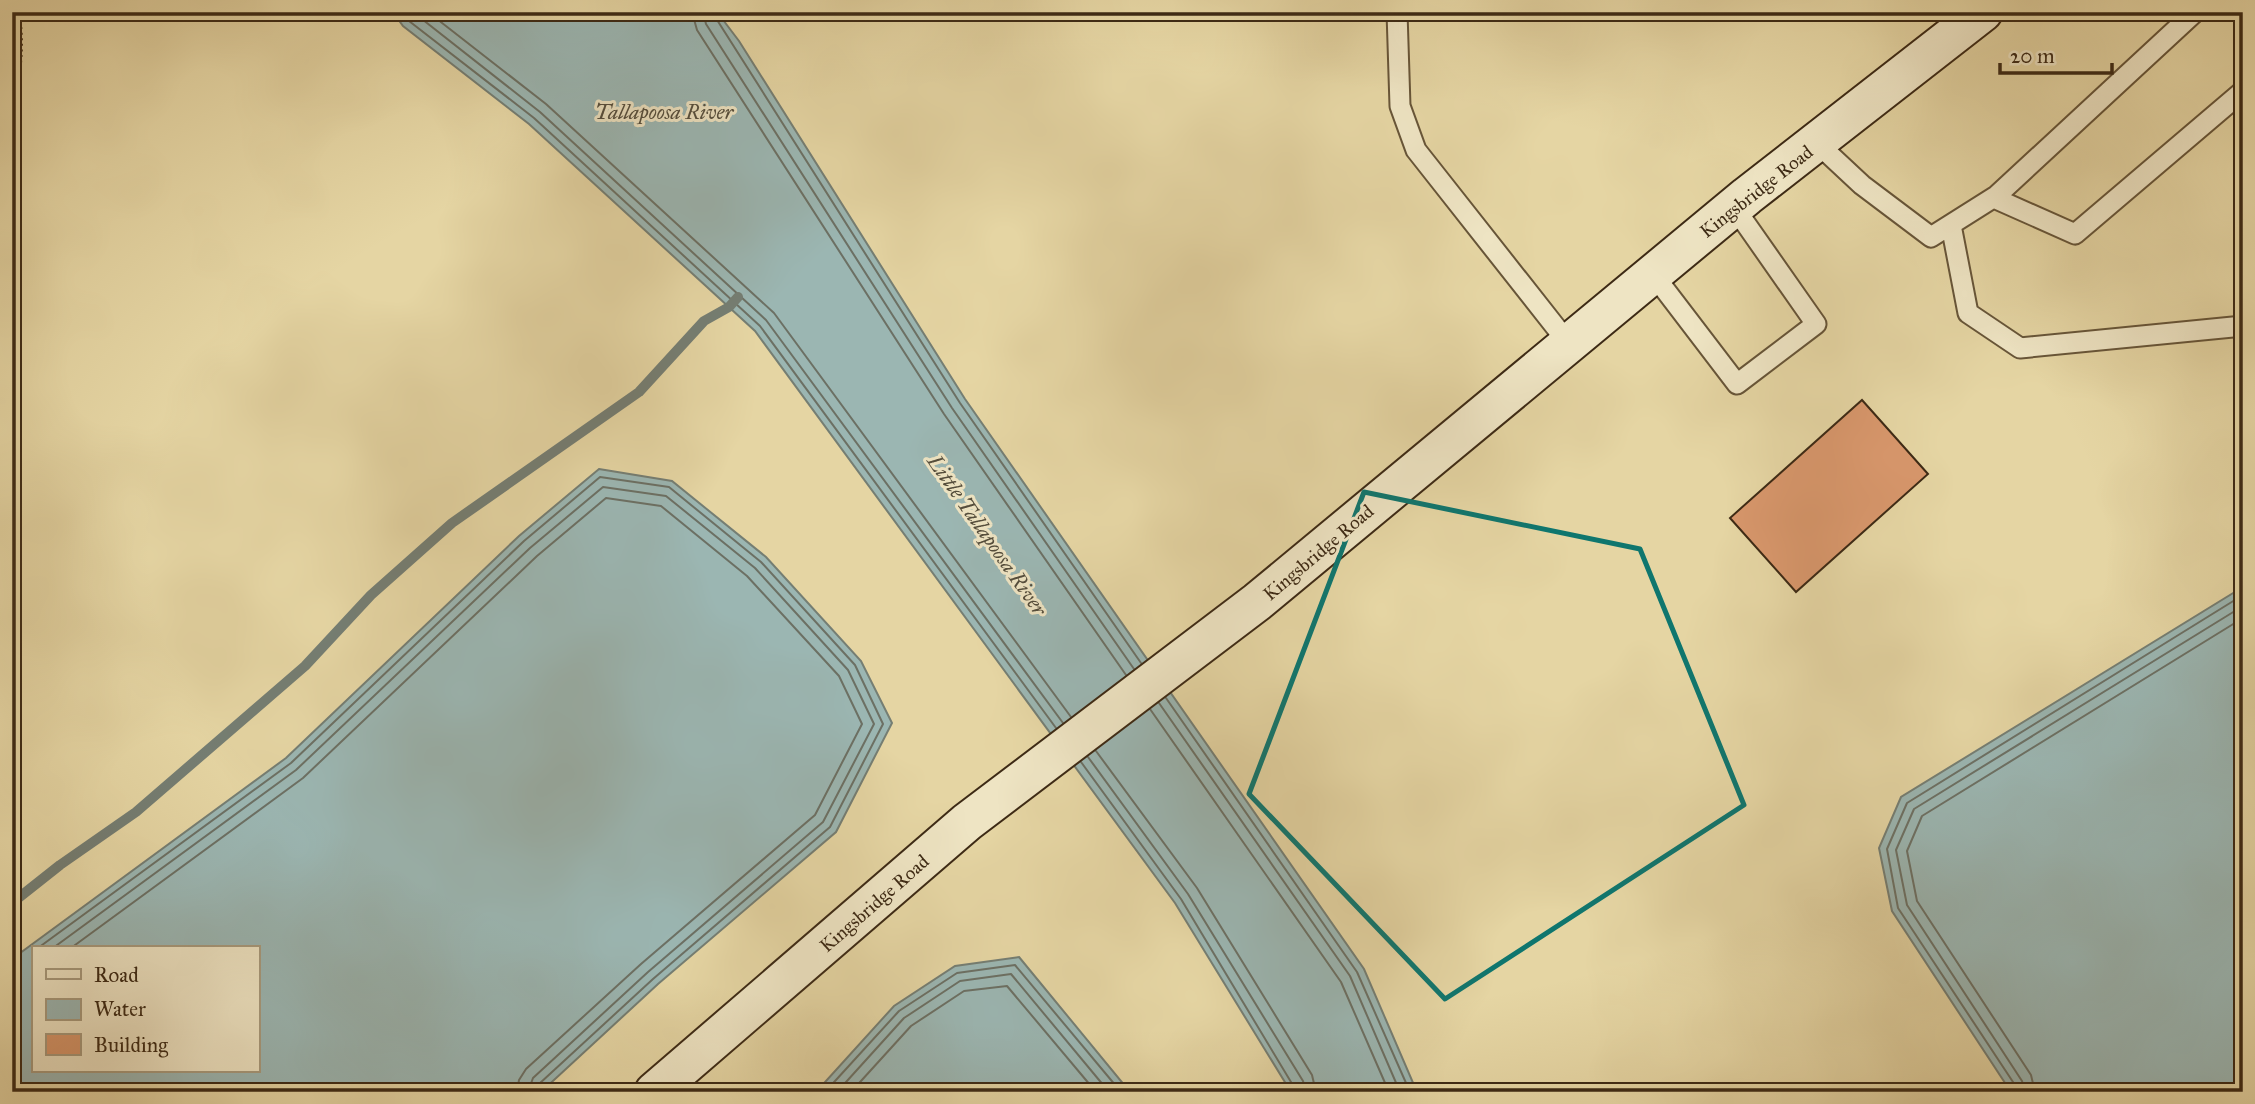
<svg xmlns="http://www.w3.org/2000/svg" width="2255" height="1104" font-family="'IM FELL Great Primer',serif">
  <rect width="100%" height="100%" fill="#e5d5a3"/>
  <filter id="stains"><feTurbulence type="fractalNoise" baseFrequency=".00286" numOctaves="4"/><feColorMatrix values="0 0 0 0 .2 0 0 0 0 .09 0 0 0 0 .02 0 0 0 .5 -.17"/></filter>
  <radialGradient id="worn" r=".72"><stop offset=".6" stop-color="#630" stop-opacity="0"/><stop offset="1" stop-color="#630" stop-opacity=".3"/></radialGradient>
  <path fill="#9bb6b2" stroke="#757e73" stroke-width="2" fill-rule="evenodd" d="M393 12H717L739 41 965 399 1364 969 1417 1092H1291L1175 903 755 331 529 124 403 26Z
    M599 469 672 481 766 557 861 661 892 723 836 832 658 984 541 1092H12V959L286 758 519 536ZM33 948H257V1071H33Z
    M2243 587V1092H2011L1892 911 1879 848 1901 797Z
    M1019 957 1130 1092H816L894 1006 955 966Z"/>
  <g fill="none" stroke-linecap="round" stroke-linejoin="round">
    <path stroke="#6c7064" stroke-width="2" d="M402 12 409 21 534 118 760 326 1056 728
      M413 12 540 112 766 320 1063 723
      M428 12 546 104 774 313 1071 717
      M692 12 697 30 944 414 1126 675
      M703 12 706 24 952 408 1134 669
      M712 12 960 403 1141 663
      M1166 698 1357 972 1410 1092
      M1159 703 1350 976 1400 1092
      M1150 709 1341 982 1389 1092
      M1096 751 1197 888 1312 1075 1316 1092
      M1088 757 1188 894 1303 1081 1306 1092
      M1081 762 1181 899 1297 1092
      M38 948 291 763 524 541 600 477 669 487 761 562 855 665 883 724 830 827 653 979 539 1084 537 1092
      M53 948 296 770 530 548 603 487 666 496 755 568 848 670 874 724 823 822 648 972 533 1078 528 1092
      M71 948 303 778 537 556 606 498 661 506 747 576 839 676 862 724 815 815 641 964 526 1069 519 1080 517 1092
      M825 1092 899 1011 957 973 1015 965 1121 1092
      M837 1092 904 1018 960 981 1011 974 1109 1092
      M851 1092 911 1026 964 991 1007 986 1096 1092
      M2016 1092 2015 1085 1898 908 1887 849 1907 803 2243 595
      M2025 1092 2022 1081 1907 905 1896 850 1914 809 2243 606
      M2035 1092 2031 1075 1917 901 1907 851 1922 816 2243 618"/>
    <path stroke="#757e73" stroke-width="10" d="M12 903 60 865 136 812 305 666 371 595 452 523 639 392 704 321 729 307 738 297"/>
  </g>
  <path fill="#d8976c" stroke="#3d2a15" stroke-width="2" d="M1862 400 1928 474 1796 592 1730 518Z"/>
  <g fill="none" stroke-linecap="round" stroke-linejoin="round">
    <g stroke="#675538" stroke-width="23">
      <path id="lane" d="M1397 12 1400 106 1416 150 1569 344
        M2195 12 1994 198 2075 234 2243 91
        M1817 143 1862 185 1931 237 1996 196
        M1951 225 1968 313 2020 348 2243 326
        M1653 274 1737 384 1816 324 1734 207"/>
    </g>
    <g stroke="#3d2a15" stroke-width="42">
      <path id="secondary" d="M654 1092 967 822 1257 602 1747 196 1983 12"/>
    </g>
    <path stroke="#3d2a15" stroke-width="4.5" stroke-dasharray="2 3.5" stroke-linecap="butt" d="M12 100C21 75 23 39 18 12"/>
    <use href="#lane" stroke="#eee4c3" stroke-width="19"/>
    <use href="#secondary" stroke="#eee4c3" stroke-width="38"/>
  </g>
  <path fill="none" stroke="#0f766e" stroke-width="5" stroke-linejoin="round" d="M1364 492 1640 549 1744 805 1445 999 1249 794Z"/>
  <g text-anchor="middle" stroke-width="6" stroke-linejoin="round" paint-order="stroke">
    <g font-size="19" fill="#3d2a15" stroke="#eee4c3">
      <text transform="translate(1756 191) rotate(-38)" y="7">Kingsbridge Road</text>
      <text transform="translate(1318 552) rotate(-40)" y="7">Kingsbridge Road</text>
      <text transform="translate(874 903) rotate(-41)" y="7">Kingsbridge Road</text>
    </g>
    <g font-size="21" font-style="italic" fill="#544d3c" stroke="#eee4c3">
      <text x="664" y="119">Tallapoosa River</text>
      <text transform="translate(987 535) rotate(55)" y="7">Little Tallapoosa River</text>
    </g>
  </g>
  <rect width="2255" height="1104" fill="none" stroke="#e5d5a3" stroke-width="42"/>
  <rect x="14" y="14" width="2227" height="1076" fill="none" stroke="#3d2a15" stroke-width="3.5"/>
  <rect x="21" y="21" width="2213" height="1062" fill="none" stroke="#3d2a15" stroke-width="2"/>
  <rect x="32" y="946" width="228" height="126" fill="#eee4c3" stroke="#a79a7d" stroke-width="2"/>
  <rect x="46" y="969" width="35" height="10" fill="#eee4c3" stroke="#a79a7d" stroke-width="2"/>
  <text x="94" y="982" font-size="21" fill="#3d2a15">Road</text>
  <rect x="46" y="999" width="35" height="21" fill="#9bb6b2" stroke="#a79a7d" stroke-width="2"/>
  <text x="94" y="1016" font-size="21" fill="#3d2a15">Water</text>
  <rect x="46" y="1034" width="35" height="21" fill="#d8976c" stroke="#a79a7d" stroke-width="2"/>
  <text x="94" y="1052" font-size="21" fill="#3d2a15">Building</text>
  <path d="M2000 63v10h112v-10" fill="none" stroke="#3d2a15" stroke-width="3.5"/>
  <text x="2010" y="63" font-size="21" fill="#3d2a15" stroke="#eee4c3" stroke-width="5" paint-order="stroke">20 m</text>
  <rect width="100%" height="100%" filter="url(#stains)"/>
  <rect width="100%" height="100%" fill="url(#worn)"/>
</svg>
